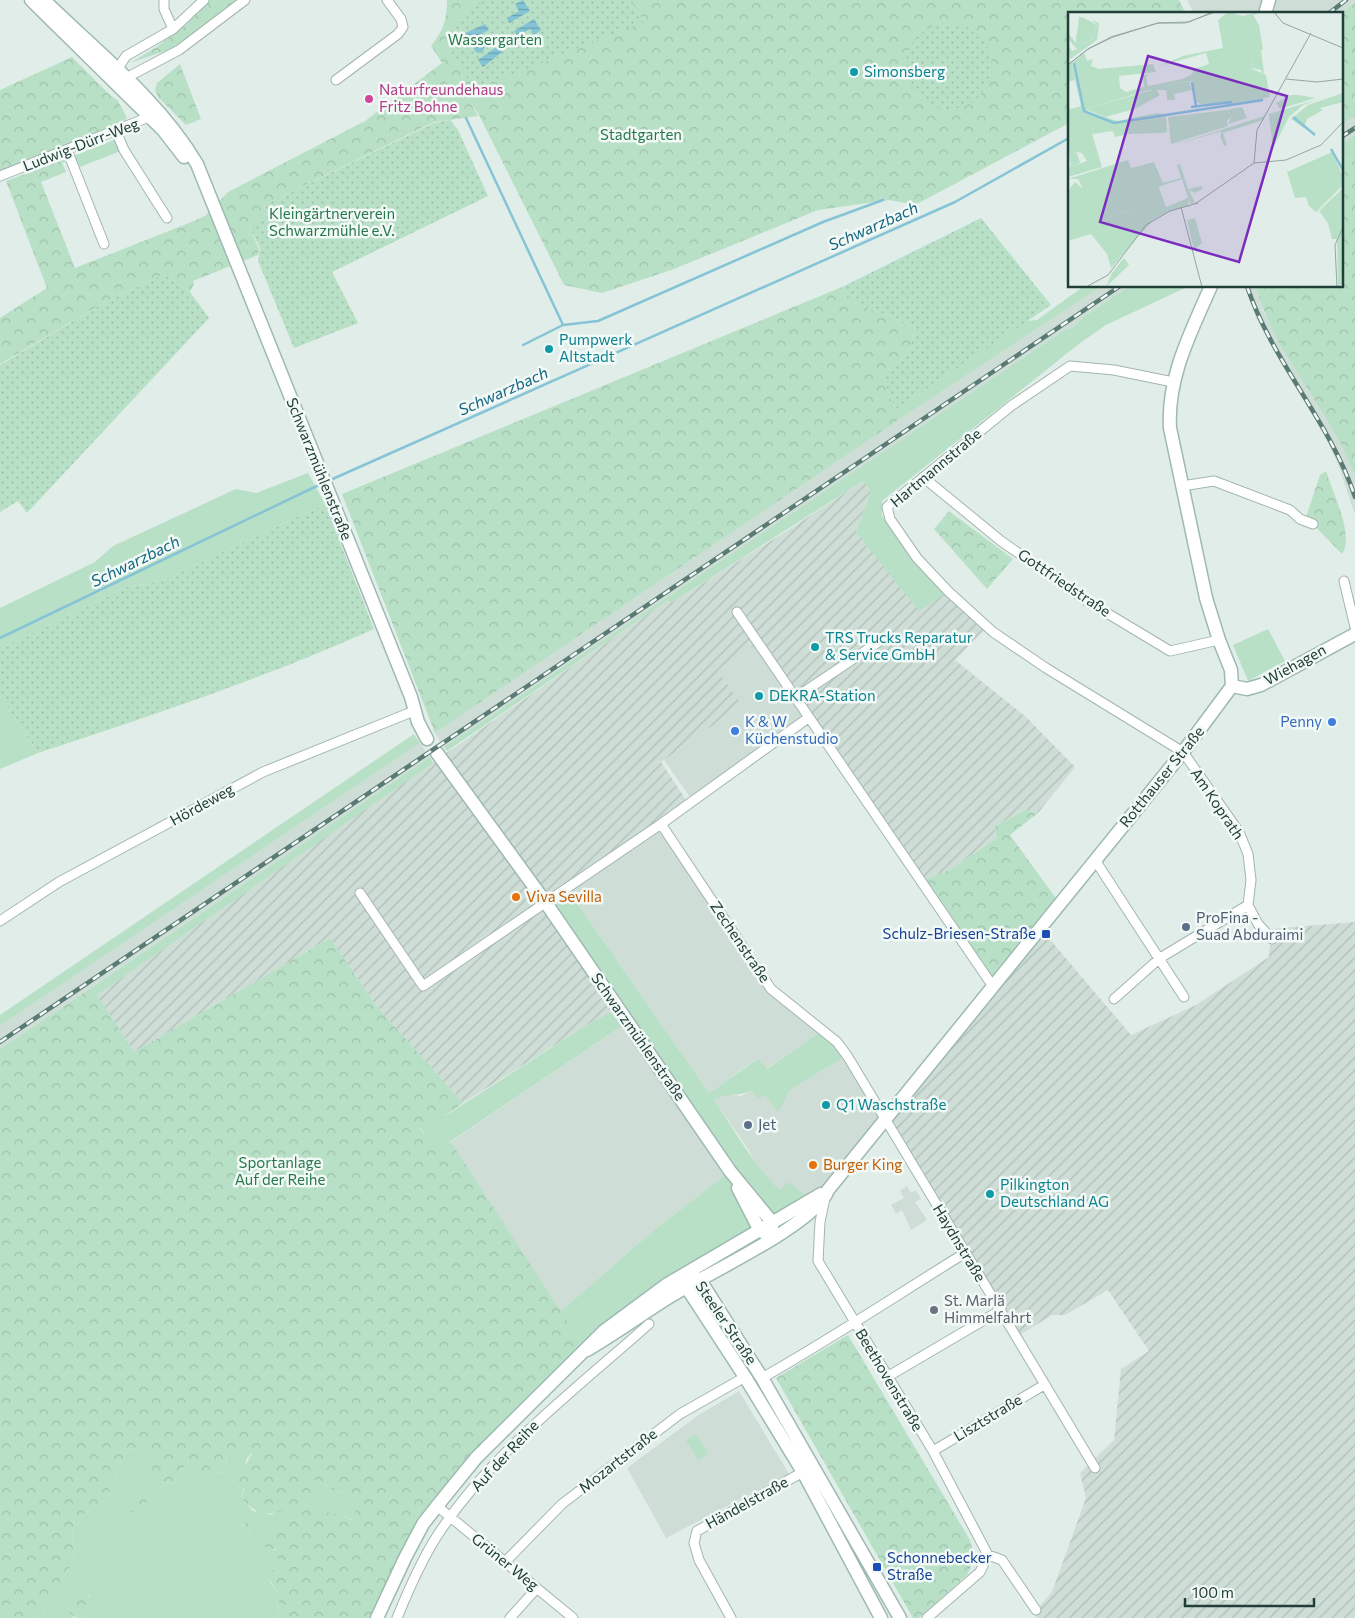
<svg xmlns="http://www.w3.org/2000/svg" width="1355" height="1618" font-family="Commissioner,sans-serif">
  <defs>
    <pattern id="industrial-furrows" width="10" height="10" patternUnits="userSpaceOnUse" patternTransform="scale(1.25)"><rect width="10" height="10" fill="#cfddd7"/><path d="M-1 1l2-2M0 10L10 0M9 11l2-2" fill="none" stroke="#b1bfb9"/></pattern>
    <pattern id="forest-crowns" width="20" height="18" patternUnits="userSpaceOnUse" patternTransform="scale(1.25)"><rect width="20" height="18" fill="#b8e0c6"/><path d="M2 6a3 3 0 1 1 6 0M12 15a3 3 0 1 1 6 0" fill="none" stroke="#9ec1ab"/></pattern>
    <pattern id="garden-dots" width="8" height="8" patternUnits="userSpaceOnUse" patternTransform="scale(1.25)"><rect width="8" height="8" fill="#b8e0c6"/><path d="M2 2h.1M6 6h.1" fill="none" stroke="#9ec1ab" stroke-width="1.8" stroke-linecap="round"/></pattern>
    <pattern id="water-rules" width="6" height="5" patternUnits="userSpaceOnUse" patternTransform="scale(1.25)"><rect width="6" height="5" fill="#85c4d6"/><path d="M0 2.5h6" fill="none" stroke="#6ca1af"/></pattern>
  </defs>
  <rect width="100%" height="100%" fill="#e1ede8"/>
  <path fill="#cfddd7" d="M1187 0H1355V3L1340 14H1194Z
    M1355 116V135L1341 144V125Z
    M1102 286H1129L1082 318 1072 328 1066 329 444 747 435 733 900 419Z
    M1245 286H1255L1264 313 1286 355 1319 404 1346 452 1355 476V515L1338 464 1324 434 1256 318Z
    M756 645 806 718 692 800 664 760 741 706 718 671Z
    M420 743 430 757 0 1049V1026Z
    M660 826 770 990 821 1031 766 1069 757 1059 709 1093 568 890Z
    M623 1025 729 1172 653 1231 560 1312 451 1142Z
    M846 1056 883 1119 827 1189 810 1199 779 1191 758 1168 748 1149 714 1100 724 1094 741 1096 751 1091 765 1095 778 1111 790 1090Z
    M907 1186 911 1193 916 1190 921 1199 915 1202 927 1220 911 1230 902 1210 896 1214 891 1205 904 1198 900 1191Z
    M739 1391 789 1474 666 1538 627 1468 697 1416Z"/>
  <path fill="url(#industrial-furrows)" d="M863 481 871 492 856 532 946 593 986 628 955 660 1026 717 1075 767 1038 813 1023 810 994 827 997 838 950 870 922 880 798 699 883 641 885 634 795 695 759 643 718 671 742 705 661 762 688 803 548 899 614 1010 585 1026 463 1103 378 1008 330 938 134 1052 97 995 669 599 671 603 793 527Z
    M1355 922V1618H1037L1034 1613 1052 1592 1086 1498 1080 1473 1114 1440 1121 1369 1149 1351 1108 1290 1065 1315H1052L1018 1336 887 1121 1041 929 1131 1035 1196 1005 1269 957 1271 929Z"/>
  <path fill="#b8e0c6" d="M1355 135V161L1341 157V144Z
    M114 140 121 151 77 168 73 156Z
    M1084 286H1102L900 419 896 410 1027 321 1037 320Z
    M1129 286H1189L1106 325 1080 343 882 501V516L946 593 919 611 856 532 871 492 863 481 671 603 668 600 447 751 444 747 1066 329 1072 328 1082 318Z
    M308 473 325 504 161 581 126 587 0 649V608L95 562 113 546 236 489 256 493Z
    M1268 629 1285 661 1248 681 1233 645Z
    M0 696 38 753 0 769Z
    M414 734 420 743 0 1026V1015Z
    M430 757 433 763 97 995 92 987Z
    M568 890 709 1093 758 1059 767 1069 821 1031 846 1056 790 1090 778 1112 765 1095 758 1098 751 1091C738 1097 726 1092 714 1100 735 1131 753 1164 779 1190L789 1182 810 1199 773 1220 548 904Z
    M614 1010 623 1025 435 1152 420 1127 437 1121 585 1026Z
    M729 1172 758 1229 585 1349 560 1312 653 1231Z
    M696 1434 708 1454 698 1460 686 1440Z
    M242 1447 252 1452 246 1460 242 1499 253 1511 272 1515 312 1486 315 1480 333 1490 356 1496 359 1500 353 1520 341 1515 272 1550H278V1566L269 1581 279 1594 278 1618H82L87 1615 90 1595 79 1593 69 1612 74 1618H38L74 1560 72 1535 74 1518 81 1516 108 1497 119 1464 130 1448 158 1451 153 1480 160 1483 172 1482 190 1459H200L217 1474 226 1470 227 1454Z"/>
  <path fill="url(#forest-crowns)" d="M207 0H239L192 38 168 50 130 63 155 48 187 24 200 6Z
    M447 0H1179L1186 14H1069V123L915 205 889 200 818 210 674 269 602 293 564 285 479 115 470 102 478 116 434 122 264 205 269 216 249 226 259 249 258 255 193 281 194 284 190 292 164 274 100 305 0 364V318L47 288 6 181 66 159 67 161 62 163 66 172 41 182 75 268 194 221 205 216 228 192 365 121 442 63 431 46C443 31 447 20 447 0Z
    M1355 3V116L1341 125 1340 14Z
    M72 57 111 96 118 101 127 118 122 124 0 173V90Z
    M180 64 201 119 186 125 159 98 155 91 157 83Z
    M1341 157 1355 161V476C1339 432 1311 396 1287 356 1273 335 1263 310 1255 286H1341Z
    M842 287 848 300 915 326C911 356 903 358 881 375L900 419 435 733 342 494Z
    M1326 471C1332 491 1355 536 1342 554L1306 517 1320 475Z
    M949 511 1013 559 987 589 934 529Z
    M1024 810 1038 813 1010 835 1058 901 992 982 922 880 950 870 997 838 994 827Z
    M330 938 378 1008 463 1103 437 1121 420 1128 435 1151 451 1142 585 1349 453 1483 375 1618H278L279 1594 266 1575 278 1566V1550L266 1548 264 1544 265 1536 270 1532H276L278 1527 307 1509 341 1515 352 1520 359 1500 356 1496 333 1490 315 1480 310 1498C282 1510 266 1526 242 1499L244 1489 237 1482 252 1453 242 1447 227 1454 226 1470C215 1475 208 1477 198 1470L199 1459H190L172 1482 160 1483 153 1480 152 1470 158 1451 130 1448 119 1464 108 1497 81 1516 74 1518 72 1535 74 1560 38 1618H0V1049L92 987 134 1052Z
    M848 1335 970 1540C974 1553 974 1563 967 1575L919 1618H913L776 1378Z
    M127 1503a10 10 0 1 1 20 0a10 10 0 1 1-20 0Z
    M245 1526a8 8 0 1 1 16 0a8 8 0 1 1-16 0Z
    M67 1605a13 13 0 1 1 26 0a13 13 0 1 1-26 0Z"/>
  <path fill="url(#garden-dots)" d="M485 0H631L644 22 484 86 467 78 452 54 449 34 455 21Z
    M906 66a43 43 0 1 1 86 0a43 43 0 1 1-86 0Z
    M450 120 458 130 488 196 332 272 358 323 294 348 258 261 260 248 249 226 269 216 264 205 434 123Z
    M981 218 1051 305 896 410 881 375C903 358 911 356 915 326L848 300 842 287Z
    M164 274 190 292 209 318 27 513 18 501 0 512V365L100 305Z
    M325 504 374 629C265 678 151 716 38 753L0 696V649L126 587 161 581Z"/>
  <path fill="url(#water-rules)" d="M523 0 530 11 509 23 507 18 519 11 515 4Z
    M534 19 541 30 534 35 530 29 517 36 514 31Z
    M485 24 489 30 467 42 463 34Z
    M473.5 47a5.5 5.5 0 1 1 11 0a5.5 5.5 0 1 1-11 0Z
    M498 46 502 52 483 67 478 60Z"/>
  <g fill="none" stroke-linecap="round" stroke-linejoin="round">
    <path stroke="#85c4d6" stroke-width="2.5" d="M466 118 563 325
      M523 345 563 325 598 321 823 222 883 200
      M328 481 955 202 1069 138
      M0 638 321 484"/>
    <g stroke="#a3b5b0" stroke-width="11">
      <path id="street" d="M164 0V9L173 29
        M115 73 126 56 173 29 204 0
        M124 79 179 50 245 0
        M336 80 398 34 403 27 401 19 387 0
        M116 131 124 150 167 218
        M67 150 104 244
        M0 176 154 115
        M1173 382 1114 370 1070 366 1011 406 887 507 890 519 917 558 948 591 993 632 1046 668 1183 752 1239 832 1248 854 1251 880 1248 905 1258 924 1272 939
        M923 477 1001 541 1087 601 1170 651 1219 640
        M1182 486 1214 481 1290 510 1300 519 1313 524
        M1344 581 1355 627
        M737 612 992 985
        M795 698 883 639
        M661 824 771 989 837 1042 848 1057 1095 1468
        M1095 860 1184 997
        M360 893 423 986 661 824 808 718
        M0 921 59 882 263 772 414 711
        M1114 999 1160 958 1248 905
        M825 1198 820 1222 818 1261 933 1451 988 1555 980 1572 927 1618
        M887 1377 1001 1310
        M762 1378C831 1339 897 1295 965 1253
        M933 1451 1044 1385
        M437 1506 573 1618
        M988 1555 1002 1560 1036 1610
        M505 1562 562 1504 680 1414 745 1377
        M397 1618C408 1591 421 1561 437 1536 490 1454 576 1389 649 1324
        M510 1618 537 1588
        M731 1618 699 1560 694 1543 697 1531 803 1472"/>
    </g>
    <g stroke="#9eb9b2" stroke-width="15">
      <path id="secondary" d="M31 0 163 130 184 157
        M44 0C98 53 158 99 197 164L411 697 418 722 427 739
        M1265 14 1269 0
        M1232 686 1247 689 1261 685 1355 634
        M437 753 546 903 730 1171 772 1222V1229
        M738 1188 759 1229 766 1234
        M693 1276 700 1280 762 1378 900 1618
        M687 1281V1288L745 1377 803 1472 881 1618
        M587 1350C616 1333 642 1314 671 1296 704 1275 816 1224 828 1190L1183 752 1232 686 1231 670 1219 640 1206 598 1170 428C1167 377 1191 332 1211 286
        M377 1618 405 1558 423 1524 437 1506 476 1458 604 1331 666 1285 821 1194"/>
    </g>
    <use href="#street" stroke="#fff" stroke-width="9"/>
    <use href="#secondary" stroke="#fff" stroke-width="12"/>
    <g stroke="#5a7b74" stroke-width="4.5">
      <path id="rail" d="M1328 14 1346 0
        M1341 137 1355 128
        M1247 286C1272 362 1330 421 1355 497
        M0 1042 1120 286"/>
    </g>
    <use href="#rail" stroke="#f2f9f6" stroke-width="2.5" stroke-dasharray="8" stroke-linecap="butt"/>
  </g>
  <g fill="#0f9aa8" stroke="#f2f9f6" stroke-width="2">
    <circle cx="854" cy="72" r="5"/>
    <circle cx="549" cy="349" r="5"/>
    <circle cx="815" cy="647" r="5"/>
    <circle cx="759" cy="696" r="5"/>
    <circle cx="826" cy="1105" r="5"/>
    <circle cx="990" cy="1194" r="5"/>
  </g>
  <circle fill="#d1479c" stroke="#f2f9f6" stroke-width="2" cx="369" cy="99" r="5"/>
  <g fill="#3f7fe0" stroke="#f2f9f6" stroke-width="2">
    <circle cx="1332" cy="722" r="5"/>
    <circle cx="735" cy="731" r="5"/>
  </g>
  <g fill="#e8710a" stroke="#f2f9f6" stroke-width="2">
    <circle cx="516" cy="897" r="5"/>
    <circle cx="813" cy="1165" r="5"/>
  </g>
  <g fill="#5c6f8a" stroke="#f2f9f6" stroke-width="2">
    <circle cx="1186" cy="927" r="5"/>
    <circle cx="748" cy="1125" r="5"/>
  </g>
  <g fill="#1a4fb4" stroke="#f2f9f6" stroke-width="2">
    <rect x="1041" y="929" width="10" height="10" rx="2.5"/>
    <rect x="872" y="1562" width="10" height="10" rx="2.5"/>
  </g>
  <circle fill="#6b7280" stroke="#f2f9f6" stroke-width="2" cx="934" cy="1310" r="5"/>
  <g text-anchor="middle" stroke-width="5" stroke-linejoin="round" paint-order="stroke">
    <g font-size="15" fill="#27794c" stroke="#f2f9f6">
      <text x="495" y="45">Wassergarten</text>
      <text x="641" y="140">Stadtgarten</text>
      <text x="332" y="219">Kleingärtnerverein<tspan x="332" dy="17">Schwarzmühle e.V.</tspan></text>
      <text x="280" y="1168">Sportanlage<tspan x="280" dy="17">Auf der Reihe</tspan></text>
    </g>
    <g font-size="15" fill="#0d838f" stroke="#f2f9f6" text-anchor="start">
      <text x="864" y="77">Simonsberg</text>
      <text x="559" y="345">Pumpwerk<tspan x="559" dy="17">Altstadt</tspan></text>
      <text x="825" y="643">TRS Trucks Reparatur<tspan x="825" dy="17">&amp; Service GmbH</tspan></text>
      <text x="769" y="701">DEKRA-Station</text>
      <text x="836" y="1110">Q1 Waschstraße</text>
      <text x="1000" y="1190">Pilkington<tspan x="1000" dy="17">Deutschland AG</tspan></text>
    </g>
    <g font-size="15" fill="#b23c85" stroke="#f2f9f6" text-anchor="start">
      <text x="379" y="95">Naturfreundehaus<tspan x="379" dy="17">Fritz Bohne</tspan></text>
    </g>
    <g font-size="15" fill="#203f39" stroke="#f2f9f6">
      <text transform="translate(81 145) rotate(-21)" y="5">Ludwig-Dürr-Weg</text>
      <text transform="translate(936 468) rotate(-40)" y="5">Hartmannstraße</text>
      <text transform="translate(319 469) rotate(68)" y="5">Schwarzmühlenstraße</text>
      <text transform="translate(1064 583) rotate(34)" y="5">Gottfriedstraße</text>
      <text transform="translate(1295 665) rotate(-29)" y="5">Wiehagen</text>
      <text transform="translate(1162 777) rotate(-51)" y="5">Rotthauser Straße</text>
      <text transform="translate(1217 804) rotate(56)" y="5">Am Koprath</text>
      <text transform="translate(202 805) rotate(-29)" y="5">Hördeweg</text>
      <text transform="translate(740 942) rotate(56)" y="5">Zechenstraße</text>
      <text transform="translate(638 1037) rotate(55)" y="5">Schwarzmühlenstraße</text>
      <text transform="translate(959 1243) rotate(59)" y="5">Haydnstraße</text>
      <text transform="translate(726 1323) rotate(56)" y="5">Steeler Straße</text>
      <text transform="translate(889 1380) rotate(59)" y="5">Beethovenstraße</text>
      <text transform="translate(988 1418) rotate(-31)" y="5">Lisztstraße</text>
      <text transform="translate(505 1456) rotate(-47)" y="5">Auf der Reihe</text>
      <text transform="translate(618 1461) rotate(-38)" y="5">Mozartstraße</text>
      <text transform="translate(747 1503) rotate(-29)" y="5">Händelstraße</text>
      <text transform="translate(505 1562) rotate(39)" y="5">Grüner Weg</text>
    </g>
    <g font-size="15" fill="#366cbe" stroke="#f2f9f6" text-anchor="start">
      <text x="745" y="727">K &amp; W<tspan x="745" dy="17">Küchenstudio</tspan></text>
      <text x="1322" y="727" text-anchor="end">Penny</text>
    </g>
    <g font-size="15" fill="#c56008" stroke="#f2f9f6" text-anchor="start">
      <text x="526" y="902">Viva Sevilla</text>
      <text x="823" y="1170">Burger King</text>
    </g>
    <g font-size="15" fill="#4e5e75" stroke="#f2f9f6" text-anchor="start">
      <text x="1196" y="923">ProFina -<tspan x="1196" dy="17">Suad Abduraimi</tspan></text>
      <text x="758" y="1130">Jet</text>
    </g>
    <g font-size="15" fill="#164399" stroke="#f2f9f6" text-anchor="end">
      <text x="1036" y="939">Schulz-Briesen-Straße</text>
      <text x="887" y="1563" text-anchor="start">Schonnebecker<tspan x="887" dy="17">Straße</tspan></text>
    </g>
    <g font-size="15" fill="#5b616d" stroke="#f2f9f6" text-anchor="start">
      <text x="944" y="1306">St. Marlä<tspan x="944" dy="17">Himmelfahrt</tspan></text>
    </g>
    <g font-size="16" font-style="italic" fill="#156680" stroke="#f2f9f6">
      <text transform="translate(873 226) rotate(-24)" y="6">Schwarzbach</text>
      <text transform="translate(503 391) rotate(-24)" y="6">Schwarzbach</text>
      <text transform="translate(135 561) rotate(-26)" y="6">Schwarzbach</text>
    </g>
  </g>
  <g transform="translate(1068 12)">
    <rect width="275" height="275" fill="#e1ede8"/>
    <path d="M14 5 29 13 22 31 9 30 8 25ZM193 38 196 61H194L193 58 184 56 182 39ZM7 49 19 100 50 109 89 101 97 102 98 105 58 111 61 122 47 125 45 119 24 122 25 105 15 98 4 51ZM251 87 235 93 221 105 213 100 201 104V102ZM196 104 195 108 155 121 159 133 156 134 152 124 154 119 103 134ZM1 138 9 141 12 151 3 155ZM112 152 120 177 133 174 135 177 127 181 121 178 127 191 123 192 120 187 121 193 100 200 98 195 120 186 114 167 90 175 70 159 91 172 113 166 109 153ZM50 197 54 201 62 200 61 207 68 205 72 209 62 211V221L49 228 44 217 36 211Z" fill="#b8e0c6"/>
    <path d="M160 0 175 4 192 0 185 3 191 13 195 38 182 39 184 57 198 63 202 85 168 92H133L129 90 125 70 121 69 101 73 99 78H81L17 97 7 49 16 41 19 49 25 47 23 54 31 57 85 52 88 60 51 64 52 76 58 80 76 75 75 63 82 62 78 64 80 74 114 67 123 63 126 57 141 52 138 41 91 54 115 44 155 36 150 8ZM11 5H14L9 30 22 31 24 27 29 13 24 8 31 11 29 28 2 47 0 33 4 39 9 37 0 27V21L8 31ZM4 51 15 98 26 105 24 122 34 155 0 165V156L19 149 14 141 0 139V95L3 97 13 94 7 68 0 70V54ZM275 81V90L252 96 255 98 239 107 236 116 223 107 240 93ZM223 83H231L247 86 212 97 208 91ZM158 98 164 104 159 109 160 114 103 132 100 105ZM213 100 221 105 205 136 201 104ZM60 148 63 156 86 150 95 171 90 173 100 200 85 208 43 256 39 242 23 222 0 229V179L7 170 15 177 10 167H0ZM50 197 52 201 62 200 61 207 72 209 62 210V221L54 222 49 228 44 217 36 211ZM127 206 134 231 126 238 119 208ZM56 246 61 253 38 275 44 261Z" fill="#b8e0c6" fill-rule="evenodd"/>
    <path d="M142 55 145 65 125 66 126 59ZM121 69 124 78 106 82 107 88H99L98 74ZM88 77 92 83 67 97 37 105 17 97ZM174 95 179 106 160 112 164 104 158 98ZM98 105 99 120 93 121 61 122 58 111ZM264 140 275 164V173L248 200 241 194 238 185 227 186 219 160ZM275 176V271L270 275 269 227H264L260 211 251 199Z" fill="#b8e0c6"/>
    <path fill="none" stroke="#85c4d6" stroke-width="2.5" d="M6 51 16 99 46 111 195 88M124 70 128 94M123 95 164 90M225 105 247 123M263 137 275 158"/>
    <path fill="none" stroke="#94a7a2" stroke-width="1" d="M206 0 215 11 275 36M0 53 20 37 45 25 90 11H117L147 0M0 53 20 37 43 25 90 11 121 10 145 0M218 67 249 70 275 67M186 151 189 118 243 21M186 151 218 148 253 133 275 110M127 192 186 151M113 195 134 275M18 275 40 263 78 213 102 199 130 191M269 275 267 233 275 215"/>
    <path fill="#7b2cbf" fill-opacity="0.15" stroke="#7b2cbf" stroke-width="2.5" d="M80 44 219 84 171 250 32 210Z"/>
    <rect width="275" height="275" fill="none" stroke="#203f39" stroke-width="2.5"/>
  </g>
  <path d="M1185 1598v8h129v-8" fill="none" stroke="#203f39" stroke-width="2.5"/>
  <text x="1192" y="1598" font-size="15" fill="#203f39" stroke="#f2f9f6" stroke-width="4" paint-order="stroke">100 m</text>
</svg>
